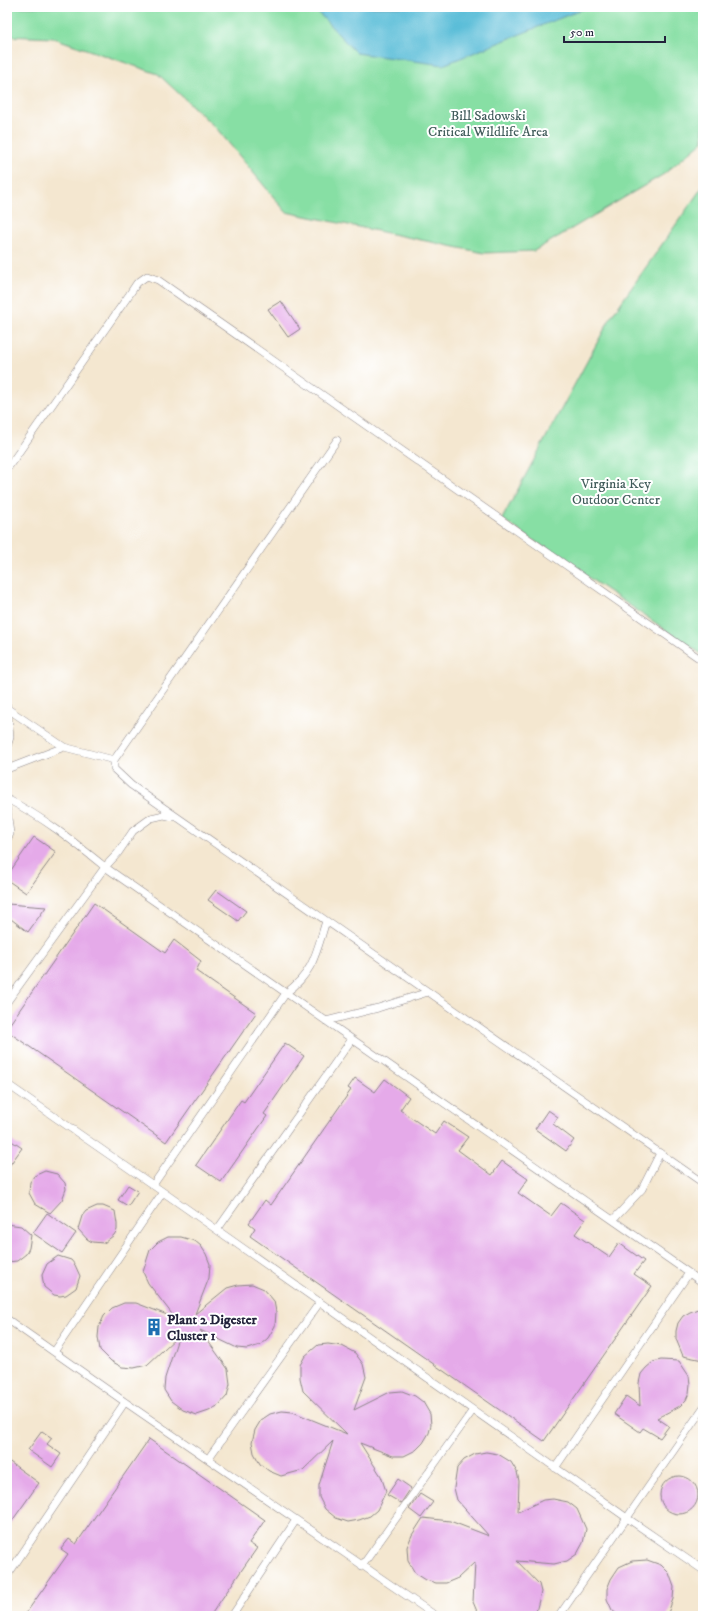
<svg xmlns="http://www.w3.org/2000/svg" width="710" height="1623" font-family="'IM FELL DW Pica',serif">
  <rect width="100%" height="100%" fill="#fff"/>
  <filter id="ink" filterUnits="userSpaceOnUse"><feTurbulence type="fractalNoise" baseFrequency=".025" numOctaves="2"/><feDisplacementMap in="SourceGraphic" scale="8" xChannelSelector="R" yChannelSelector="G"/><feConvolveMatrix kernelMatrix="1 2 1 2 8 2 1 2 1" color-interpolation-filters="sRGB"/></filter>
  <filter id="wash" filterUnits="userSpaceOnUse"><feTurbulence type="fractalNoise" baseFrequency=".012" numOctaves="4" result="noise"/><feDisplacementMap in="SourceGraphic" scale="16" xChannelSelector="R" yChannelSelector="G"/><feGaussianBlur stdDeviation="0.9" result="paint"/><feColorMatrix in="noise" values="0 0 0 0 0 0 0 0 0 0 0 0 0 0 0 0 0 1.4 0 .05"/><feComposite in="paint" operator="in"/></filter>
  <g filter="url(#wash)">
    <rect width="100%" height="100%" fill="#f4e7d0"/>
    <path fill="#87dfa4" stroke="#548070" d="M7 7H703V141L664 174 534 251 484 253 286 212 217 129 158 74 54 38 7 36Z
      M703 186V655L502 519 611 317Z"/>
    <path fill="#5abdd8" stroke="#3e708a" d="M313 7H588L443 65 356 53Z
      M618 7H661L643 15Z"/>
    <g id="blocks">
      <path fill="#e5aae9" d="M281 301 300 329 288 337 268 309Z
        M34 837 56 852 26 893 7 880V876Z
        M216 890 246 911 238 921 208 900Z
        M94 903 165 953 174 940 201 961 196 971 256 1013 166 1142 7 1031V1028Z
        M7 904 46 907 28 932 7 916Z
        M285 1043 304 1056 264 1114 267 1116 221 1182 196 1165 241 1100 244 1102Z
        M355 1078 375 1092 385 1079 409 1097 400 1110 435 1134 444 1121 468 1137 458 1150 492 1175 502 1161 528 1179 518 1193 551 1216 561 1203 585 1220 575 1234 609 1257 619 1243 644 1261 634 1274 652 1286 544 1441 250 1236 255 1228 249 1223 265 1200 271 1205 351 1090 348 1088Z
        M548 1110 558 1117 553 1124 574 1140 566 1151 535 1129Z
        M7 1138 22 1148 7 1169Z
        M45 1171 57 1174 65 1183 66 1189 62 1200 50 1213 35 1204 29 1193 30 1182 34 1176Z
        M128 1185 138 1191 128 1206 118 1200Z
        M97 1206H103L115 1211 117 1224V1230L114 1235 104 1243 92 1242 87 1239 78 1229 82 1216 86 1211Z
        M47 1213 76 1233 62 1253 33 1233Z
        M7 1224 21 1226 31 1235 29 1248 26 1254 17 1261 7 1262Z
        M168 1237H181L195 1241 201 1246 206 1254 210 1264 209 1278 195 1314 227 1288 238 1285 252 1284 264 1289 274 1301 276 1312 275 1326 268 1338 260 1345 247 1349 237 1348 200 1330 228 1369 230 1384 227 1396 219 1405 209 1411 197 1415 183 1410 171 1401 164 1390 165 1378 179 1335 147 1365 134 1368 122 1367 111 1361 100 1350 98 1337 99 1327 104 1316 112 1308 124 1303H136L175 1318 148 1283 143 1272 150 1250 158 1242Z
        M58 1256 71 1260 75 1265 80 1276 76 1288 66 1295 60 1296 54 1295 44 1287 42 1275 47 1264Z
        M703 1307V1360L683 1356 676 1339V1331L678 1323 683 1316 690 1312Z
        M328 1344 342 1346 355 1353 363 1364 366 1377 354 1410 390 1392 402 1391 415 1396 423 1402 430 1414 431 1425 429 1433 423 1443 416 1450 404 1456H393L360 1443 381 1476 386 1491 377 1510 370 1516 359 1520 348 1522 336 1518 325 1509 319 1497V1485L333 1441 303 1470 281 1476 269 1471 260 1464 254 1453 252 1442 255 1430 261 1420 270 1414 282 1411 293 1412 347 1434 303 1391 300 1378V1365L305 1356 318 1345Z
        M661 1360 679 1361 689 1376 690 1384 689 1393 686 1400 680 1406 657 1418 669 1426 660 1438 643 1428 640 1432 614 1414 626 1396 640 1406 639 1383 641 1374 646 1368 653 1362Z
        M42 1431 52 1438 47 1444 61 1454 52 1467 28 1450Z
        M149 1439 265 1520 249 1543 257 1548 210 1616H24L68 1554 61 1549 69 1539 76 1544Z
        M486 1452 498 1454 511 1462 517 1472 519 1481 518 1512 543 1500 553 1499 568 1502 577 1509 586 1529 583 1543 577 1554 567 1561 554 1564 517 1561 539 1584 541 1592 535 1616H479L473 1602 475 1562 458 1578 446 1583H436L426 1580 415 1573 408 1561 407 1547 412 1535 423 1518 450 1521 489 1536 457 1500 454 1488 457 1468 464 1460 475 1454Z
        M7 1460 39 1483 7 1528Z
        M660 1495a19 19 0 1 1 38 0a19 19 0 1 1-38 0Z
        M398 1479 411 1488 401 1503 387 1495Z
        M420 1494 433 1502 421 1518 409 1509Z
        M647 1560 661 1565 669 1573 674 1587 673 1599 667 1616H619L612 1610 607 1599V1589L611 1579 619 1567 632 1561Z"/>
    </g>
  </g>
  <g filter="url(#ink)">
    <use href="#blocks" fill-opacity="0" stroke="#8b8486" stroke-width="1"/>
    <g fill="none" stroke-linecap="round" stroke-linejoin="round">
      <g stroke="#8b8486" stroke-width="8">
        <path id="lane" d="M337 440 114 760V769L131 785 703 1183
          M7 469 129 295 137 283 147 276 158 280 703 661
          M7 706 10 737 7 747
          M8 709 64 747
          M7 769 64 747 114 760
          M7 799C43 817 73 841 105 867L118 853 133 831 151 818 164 815 173 817
          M7 810 10 834 7 839
          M7 1002 105 867 286 993C314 972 316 953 326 921
          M326 1021 378 1008 428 992
          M7 1084 163 1192 627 1518 703 1570
          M153 1185 286 993 352 1039
          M613 1220 642 1189 660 1153
          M217 1230 352 1039 689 1273
          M7 1319 125 1402 436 1616
          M54 1352 163 1192
          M208 1459 320 1302
          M555 1468 689 1273 703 1283
          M362 1566 473 1410
          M7 1576 125 1402
          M232 1616 296 1520
          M559 1616 703 1408"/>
      </g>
      <use href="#lane" stroke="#fff" stroke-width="7"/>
    </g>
  </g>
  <defs>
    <g id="building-bare" transform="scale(1.38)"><path d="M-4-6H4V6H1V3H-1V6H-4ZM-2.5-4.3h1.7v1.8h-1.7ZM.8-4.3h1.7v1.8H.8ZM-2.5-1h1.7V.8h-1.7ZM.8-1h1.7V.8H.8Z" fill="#1f6fb2" stroke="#fff" stroke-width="2.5" paint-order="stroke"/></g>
  </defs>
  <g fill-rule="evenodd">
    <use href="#building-bare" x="154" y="1327"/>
  </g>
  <g text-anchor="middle" stroke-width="4" stroke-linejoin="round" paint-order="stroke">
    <g font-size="14" fill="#405b5a" stroke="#fff">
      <text x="488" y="120">Bill Sadowski<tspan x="488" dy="16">Critical Wildlife Area</tspan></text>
      <text x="616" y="488">Virginia Key<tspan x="616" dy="16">Outdoor Center</tspan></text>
    </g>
    <g font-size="14" font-weight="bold" fill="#22223b" stroke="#fff" text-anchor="start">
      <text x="167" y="1324">Plant 2 Digester<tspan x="167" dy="16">Cluster 1</tspan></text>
    </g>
  </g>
  <rect width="710" height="1623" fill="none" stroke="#fff" stroke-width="24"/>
  <path d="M564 36v6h101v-6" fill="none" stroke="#22223b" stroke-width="2"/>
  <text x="570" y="36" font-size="12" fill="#22223b" stroke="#ffffff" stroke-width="3" paint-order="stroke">50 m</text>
</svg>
